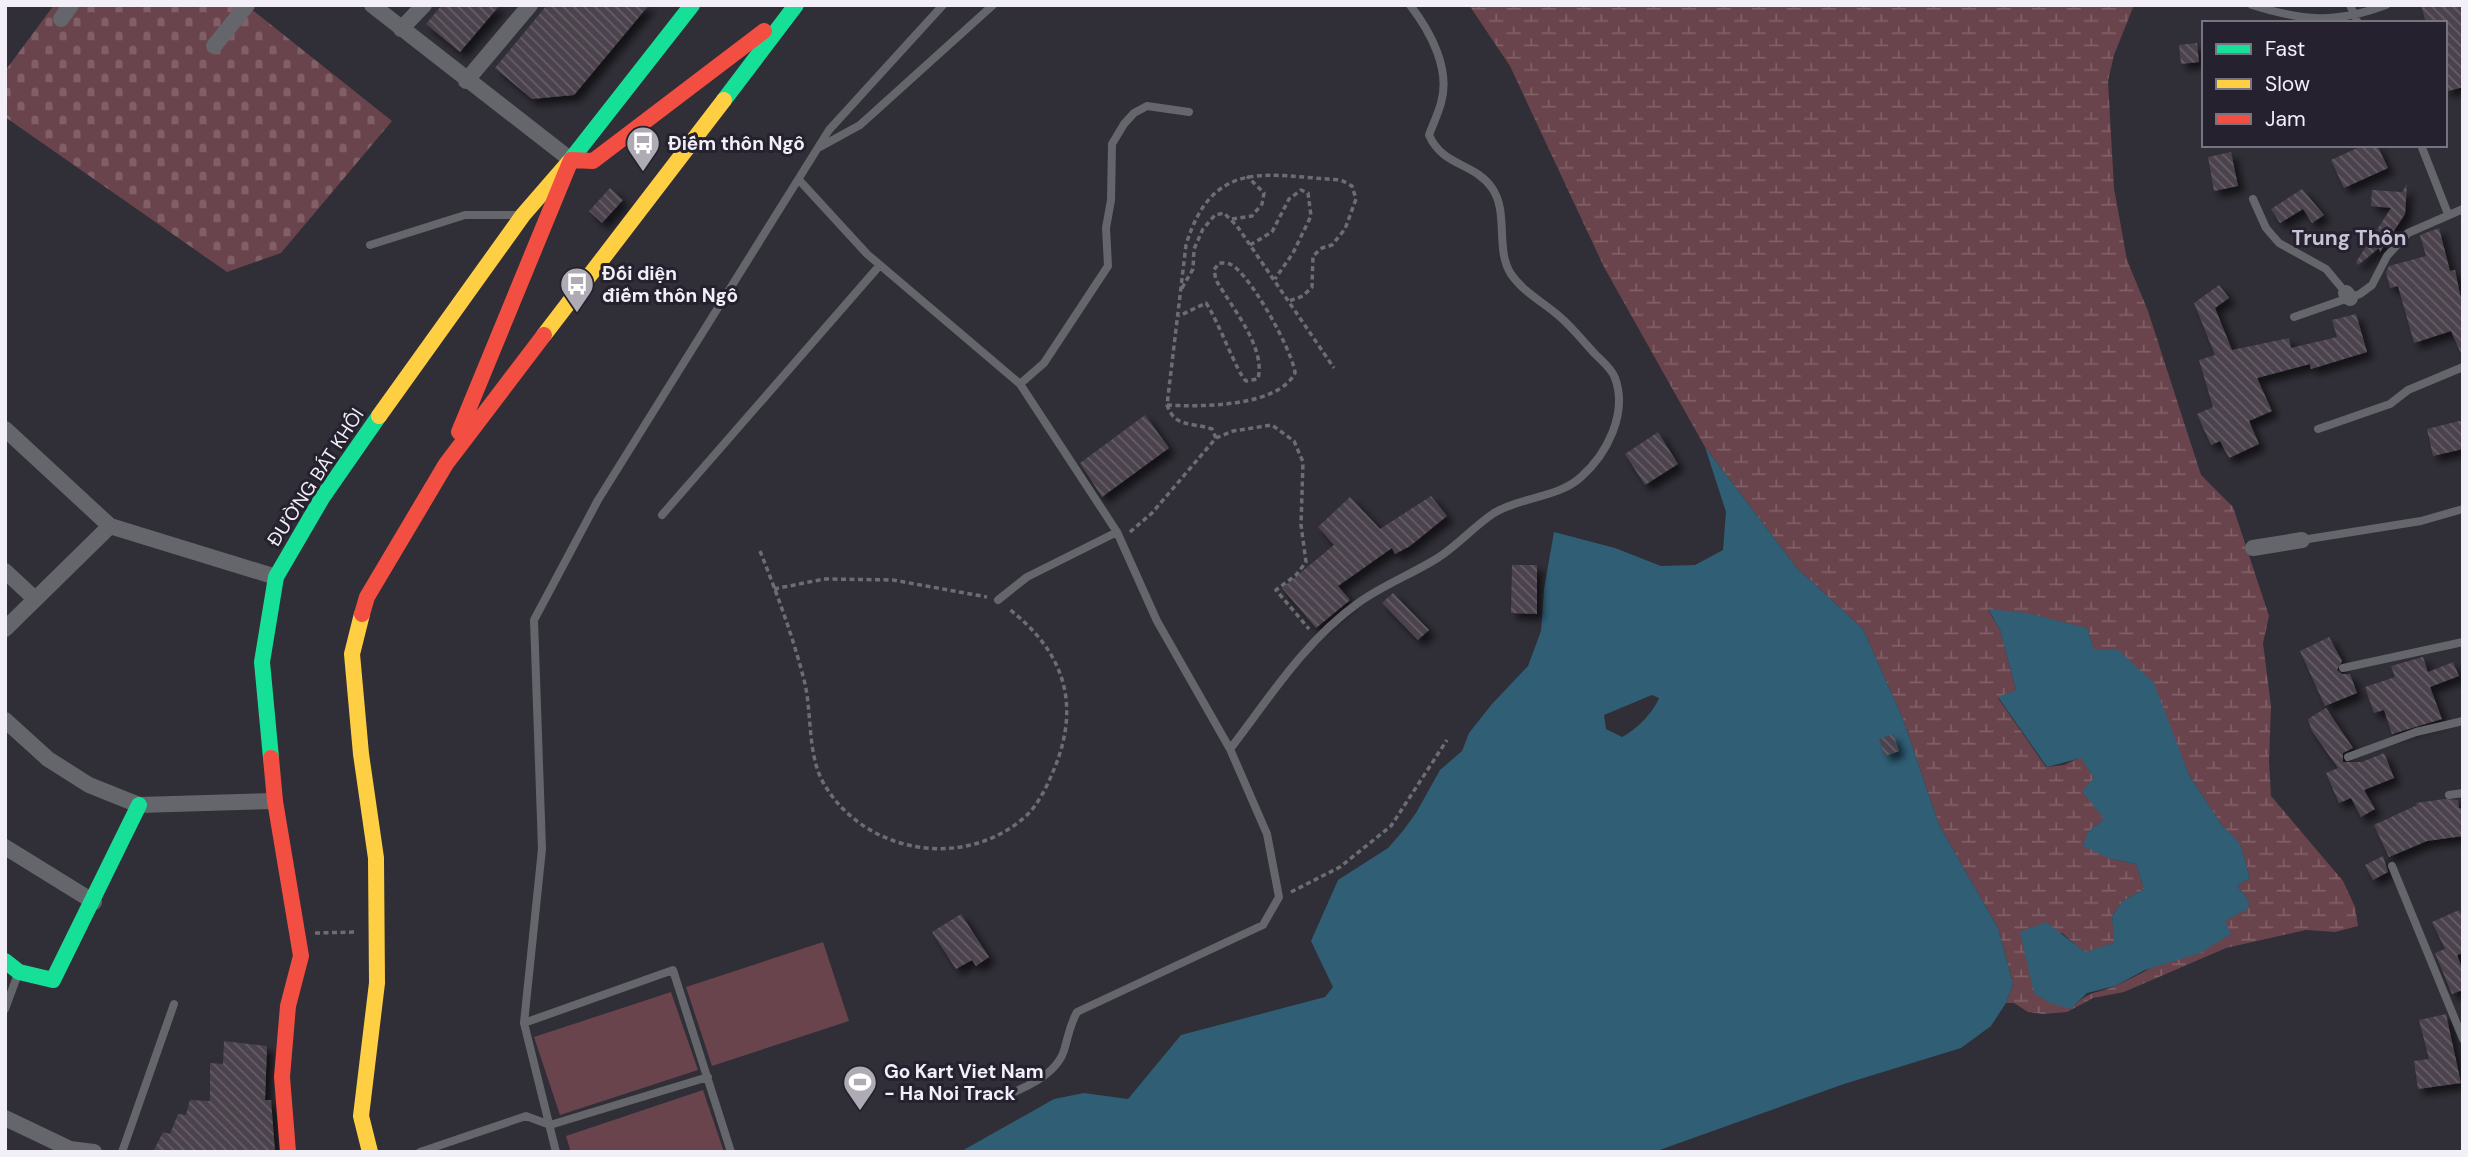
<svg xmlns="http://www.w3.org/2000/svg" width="2468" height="1157" font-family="'DM Sans',sans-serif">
  <defs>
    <pattern id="wetland-marsh" width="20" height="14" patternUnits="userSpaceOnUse" patternTransform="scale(1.75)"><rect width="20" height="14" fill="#6a444c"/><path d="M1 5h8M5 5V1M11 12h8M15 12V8" fill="none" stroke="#805f67"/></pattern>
    <pattern id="cemetery-stones" width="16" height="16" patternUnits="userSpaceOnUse" patternTransform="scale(1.75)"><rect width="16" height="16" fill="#6a444c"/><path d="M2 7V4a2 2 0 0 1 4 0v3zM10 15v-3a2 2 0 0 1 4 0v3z" fill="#805f67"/></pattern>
    <pattern id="building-back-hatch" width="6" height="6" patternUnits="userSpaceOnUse" patternTransform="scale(1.75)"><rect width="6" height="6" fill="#4b434d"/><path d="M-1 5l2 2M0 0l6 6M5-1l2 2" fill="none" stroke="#655e67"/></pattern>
    <filter id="shadow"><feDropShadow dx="6" dy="6" stdDeviation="3.5" flood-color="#0009"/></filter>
  </defs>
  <rect width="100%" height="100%" fill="#302e36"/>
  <path fill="url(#wetland-marsh)" fill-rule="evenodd" d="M1469 5H2134L2114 55 2108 81 2114 188 2127 260 2148 311 2201 475 2233 507 2269 616 2263 643 2271 706 2269 761 2271 796 2343 881 2355 907 2358 926 2335 932 2306 930 2226 948 2124 992 2093 998 2067 1012 2043 1014 2028 1012 2014 1003H2006L2013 984 1998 928 1939 825 1903 719 1863 629 1797 568 1705 447 1604 267 1510 66ZM1988 610 2087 628 2094 650 2171 731 2189 775 2221 824 2240 845 2250 878 2237 886 2248 899C2212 933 2163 964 2117 985 2094 996 2093 987 2071 1009L2061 932 2085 953 2115 943 2112 916 2123 901 2144 889 2136 864 2111 859 2088 832 2104 819 2094 778 2081 757 2064 765 2046 767 1998 698 2016 690 2000 630Z"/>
  <path fill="url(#cemetery-stones)" d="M54 5H246L392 121 281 253 227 272 5 117V71Z"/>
  <path fill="#6a444c" d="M823 942 849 1021 712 1066 686 987Z
    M671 992 698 1070 560 1115 534 1037Z
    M703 1090 724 1152H571L566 1136Z"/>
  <path fill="#2f5e75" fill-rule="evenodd" d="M1705 447 1797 568 1863 629 1903 719 1939 825 1998 928 2013 984 2006 1003 1991 1026 1961 1048 1844 1084 1654 1152H960L1054 1099 1084 1093 1128 1099 1181 1035 1325 997 1333 987 1311 941 1338 880 1388 848 1402 832 1416 813 1440 770 1462 751 1469 733 1492 704 1528 666 1541 631 1544 589 1554 532 1615 548 1661 566 1695 565 1723 550 1726 512ZM1652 695 1659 698C1653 713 1636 730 1622 737L1606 729 1604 715Z
    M1988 609 2027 613 2087 628 2094 649 2118 650 2154 683 2189 775 2221 824 2240 844 2250 878 2237 886 2248 899 2249 908 2225 921 2231 934 2200 953 2145 970 2115 986 2087 993 2071 1009 2050 1003 2034 993 2020 932 2046 922 2085 952 2114 943 2112 916 2123 901 2144 889 2136 864 2111 859 2083 846 2088 832 2104 819 2082 791 2094 778 2081 758 2047 767 1998 697 2016 690 2000 630Z"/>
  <path fill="url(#building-back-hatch)" filter="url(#shadow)" d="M442 5H500L460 52 426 24Z
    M547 5H649L574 95 532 99 495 68Z
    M2421 5H2463V87L2445 92V23H2426Z
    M2197 43 2199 62 2181 64 2179 45Z
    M2364 145H2377L2388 168 2344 188 2331 160Z
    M2231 152 2238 186 2214 191 2208 157Z
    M2407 184 2405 214 2380 252 2379 248 2358 265 2356 262 2391 208 2371 206 2372 190 2402 192Z
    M610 188 623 200 602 223 589 211Z
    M2302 189 2324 215 2312 223 2303 209 2280 223 2271 209Z
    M2439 228 2450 271 2455 270 2463 308V358L2451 331 2414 343 2398 286 2390 288 2386 272 2389 266 2426 256 2420 235Z
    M2219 285 2229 298 2215 308 2232 350 2289 338 2291 348 2337 337 2332 320 2356 314 2367 352 2311 369 2310 364 2257 378 2272 411 2249 421 2259 444 2229 458 2220 441 2211 445 2197 414 2213 407 2199 360 2215 355 2194 303Z
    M1145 415 1169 448 1102 497 1080 463Z
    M2463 420V449L2433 456 2427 429Z
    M1658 432 1678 464 1645 485 1625 454Z
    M1431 496 1447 516 1410 546 1395 554 1392 548 1338 586 1350 600 1316 628 1282 588 1334 545 1318 527 1350 497 1380 529Z
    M1512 565H1537V614L1511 613Z
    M1393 593 1429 630 1418 640 1382 603Z
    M2329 637 2342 661 2337 670 2342 674H2350L2357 693 2325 706 2300 651Z
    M2423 657 2428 672 2453 662 2459 676 2430 687 2442 719 2392 734 2384 710 2374 713 2365 687 2395 677 2391 666Z
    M2326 708 2353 748 2343 753V762H2362L2384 753 2394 778 2364 790 2375 809 2361 817 2351 798 2339 803 2326 773 2338 768 2312 731 2308 719Z
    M1893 734 1899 751 1885 756 1879 739Z
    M2444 799 2458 800 2459 808H2463V836L2427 841 2389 857 2374 825 2417 805 2416 803Z
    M2383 856 2388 872 2373 880 2365 865Z
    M2459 910 2463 918V953L2457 955 2463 971V990L2452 994 2435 953 2445 949 2432 922Z
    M961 914 989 957 976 966 972 960 956 969 932 932Z
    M2446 1014 2461 1083 2418 1089 2414 1061 2429 1059 2419 1020Z
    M224 1041 267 1046 265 1100H271L275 1152H153L163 1132 170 1134 178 1114 186 1115 190 1100 210 1101V1063L223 1064Z"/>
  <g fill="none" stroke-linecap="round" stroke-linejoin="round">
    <path stroke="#6c6d73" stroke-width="3.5" stroke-dasharray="5 3.5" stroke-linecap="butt" d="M1232 219 1252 216 1262 204 1264 193 1247 176
      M1250 245 1272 232 1289 199 1301 190 1308 193 1311 216 1293 253 1275 279
      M1182 288 1193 269 1194 249 1203 229 1215 215 1224 213 1237 226 1334 368
      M1167 405C1201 407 1278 407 1295 373 1293 352 1250 273 1230 264 1227 263 1223 263 1219 263L1214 270 1216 280C1232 308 1266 347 1258 379L1246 381C1237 373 1218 320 1206 303L1179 316
      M1216 438 1212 429C1191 422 1175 428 1167 405L1186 245C1213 156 1268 176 1341 180L1352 186 1356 199 1345 229 1332 245 1322 248 1313 256 1312 287 1303 296 1289 301
      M1130 532 1152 513 1216 438 1233 431 1272 425 1294 441 1303 462 1301 525 1306 562 1296 575 1276 590 1309 629
      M760 551C776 591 792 634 803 676 813 710 806 753 824 784 865 854 965 871 1026 816 1039 804 1048 784 1055 767 1081 702 1063 651 1009 609
      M774 589 824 579 893 580 987 597
      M1291 892 1340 867 1391 826 1447 740
      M315 933 356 932"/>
    <path stroke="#64666c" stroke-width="8" d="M2252 5C2303 21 2335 24 2386 5
      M2350 5 2358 23
      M2421 145 2448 214
      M820 147 860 125 993 5
      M800 181 867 254 1020 384 1117 532 1157 621 1230 749 1267 834 1279 897 1263 925 1077 1012C1070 1025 1069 1033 1065 1047 1059 1074 1026 1087 1003 1097
      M2253 199 2266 228 2279 243 2326 269 2346 293
      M370 245 465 215H520
      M2294 317 2360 294 2372 285 2387 256 2408 233 2463 209
      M1020 384 1044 363 1108 266 1106 228 1111 200 1112 144 1124 124 1134 113 1147 106 1189 112
      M2318 429 2390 404 2408 390 2463 367
      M662 515 880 265
      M2302 540 2421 521 2463 509
      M998 600 1027 577 1117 532
      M2343 668 2463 642
      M1230 749C1270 697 1304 642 1358 603 1383 585 1410 575 1436 559 1457 546 1473 527 1494 513 1520 497 1558 498 1581 477 1607 454 1628 413 1615 378 1612 369 1602 361 1595 354 1583 341 1572 327 1559 316 1543 302 1523 292 1511 274 1495 250 1509 212 1492 188 1474 162 1443 167 1429 135 1433 124 1438 114 1441 103 1451 69 1430 31 1410 5
      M2348 757 2416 732 2463 721
      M2449 795 2463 793
      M2392 866 2463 1039
      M5 1009 18 974
      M524 1023 673 970 731 1152
      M122 1152 174 1004
      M420 1152 526 1116 550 1125 708 1077
      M556 1152 524 1023 542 849 534 620 598 500 829 130 943 5"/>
    <path stroke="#64666c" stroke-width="16" d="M372 5 571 160
      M61 19 71 5
      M401 29 424 5
      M214 46 247 5
      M466 81 530 5
      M2346 293 2350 298
      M5 429 110 526 276 577
      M2253 548 2302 540
      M5 571 34 598
      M5 629 110 526
      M5 720 48 759 89 785 139 805 275 801
      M5 847 94 902
      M5 1118 70 1149 69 1152
      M70 1149 94 1152"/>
    <path stroke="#16e098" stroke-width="16" d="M724 100 796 5
      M569 162 692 5
      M271 758 262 662 276 577 322 498 379 416
      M5 961 19 972 53 980 139 805"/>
    <path stroke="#ffcf43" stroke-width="16" d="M544 335 724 100
      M379 416 523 215 569 162
      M362 614 352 654 361 754 376 858 377 983 361 1116 370 1152"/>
    <path stroke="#f24e42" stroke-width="16" d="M459 432 571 160 593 161 764 31
      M362 614 367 597 446 464 544 335
      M271 758 275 801 301 956 288 1006 282 1077 288 1152"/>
  </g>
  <defs>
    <g id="bus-pin" transform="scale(1.75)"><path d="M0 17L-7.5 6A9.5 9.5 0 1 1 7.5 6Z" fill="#aeabb5" stroke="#25212f"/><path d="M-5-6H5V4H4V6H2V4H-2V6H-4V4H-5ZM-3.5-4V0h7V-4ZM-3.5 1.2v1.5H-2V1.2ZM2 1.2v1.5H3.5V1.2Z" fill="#fff"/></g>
    <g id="stadium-pin" transform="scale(1.75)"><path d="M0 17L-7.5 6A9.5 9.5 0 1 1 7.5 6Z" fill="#aeabb5" stroke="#25212f"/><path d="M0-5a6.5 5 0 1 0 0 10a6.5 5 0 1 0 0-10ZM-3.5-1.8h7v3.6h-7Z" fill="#fff"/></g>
  </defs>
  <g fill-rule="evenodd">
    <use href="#bus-pin" x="643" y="143"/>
    <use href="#bus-pin" x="577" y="284"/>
    <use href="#stadium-pin" x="860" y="1082"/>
  </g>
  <g text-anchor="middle" stroke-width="6" stroke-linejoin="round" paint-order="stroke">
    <g font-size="19" font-weight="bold" fill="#f2eff9" stroke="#25212f" text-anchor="start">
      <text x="668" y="150">Điếm thôn Ngô</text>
      <text x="602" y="280">Đối diện<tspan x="602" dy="22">điếm thôn Ngô</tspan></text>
      <text x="884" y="1078">Go Kart Viet Nam<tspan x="884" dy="22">- Ha Noi Track</tspan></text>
    </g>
    <g font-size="19" fill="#f2eff9" stroke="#25212f">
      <text transform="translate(315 477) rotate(-57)" y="7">ĐƯỜNG BÁT KHỐI</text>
    </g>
    <g font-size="21" font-weight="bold" fill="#c7c2d4" stroke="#25212f">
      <text x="2349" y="245">Trung Thôn</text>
    </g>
  </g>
  <rect width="2468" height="1157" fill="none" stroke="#f2eff9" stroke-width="14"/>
  <rect x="2202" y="21" width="245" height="126" fill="#25212f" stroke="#777380" stroke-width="2"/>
  <rect x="2216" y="44" width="35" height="10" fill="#16e098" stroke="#777380" stroke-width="2"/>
  <text x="2265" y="56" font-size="21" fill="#f2eff9">Fast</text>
  <rect x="2216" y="79" width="35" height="10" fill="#ffcf43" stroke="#777380" stroke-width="2"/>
  <text x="2265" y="91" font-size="21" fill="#f2eff9">Slow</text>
  <rect x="2216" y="114" width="35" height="10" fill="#f24e42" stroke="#777380" stroke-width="2"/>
  <text x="2265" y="126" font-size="21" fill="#f2eff9">Jam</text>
</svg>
